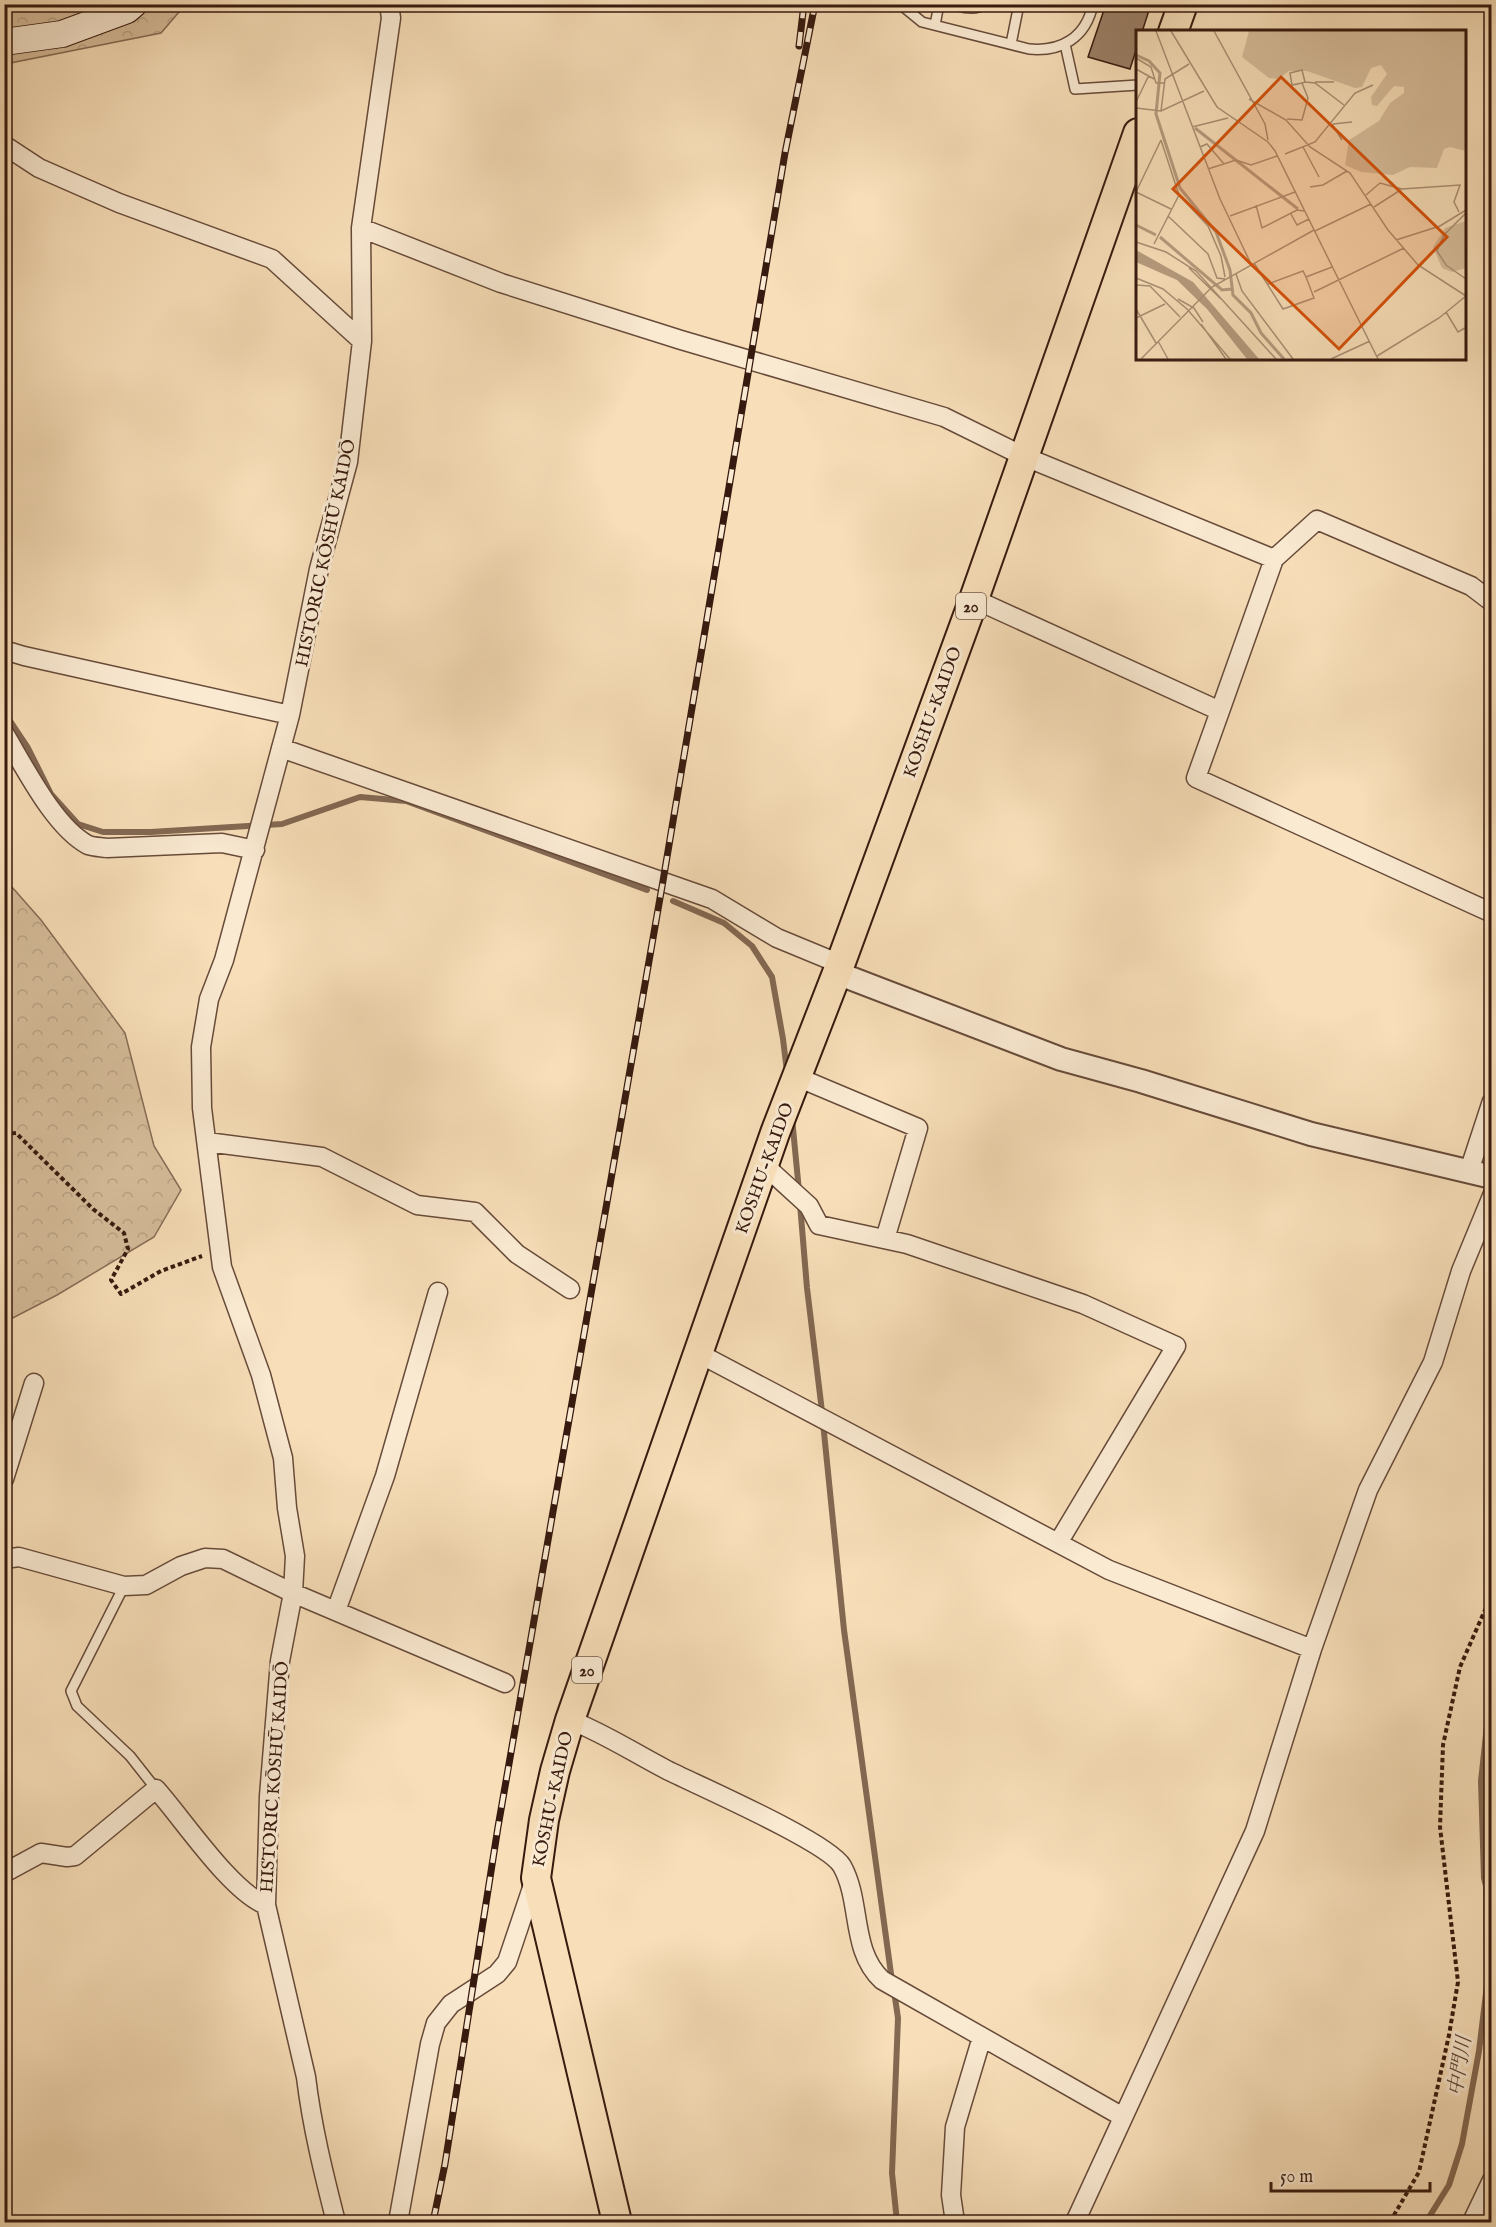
<svg xmlns="http://www.w3.org/2000/svg" width="1496" height="2227" font-family="'IM FELL English','Noto Serif JP',serif">
  <defs>
    <pattern id="forest-crowns" width="20" height="18" patternUnits="userSpaceOnUse" patternTransform="scale(1.5)"><rect width="20" height="18" fill="#d7be9c"/><path d="M2 6a3 3 0 1 1 6 0M12 15a3 3 0 1 1 6 0" fill="none" stroke="#b9a385"/></pattern>
  </defs>
  <rect width="100%" height="100%" fill="#f8dfb9"/>
  <filter id="stains"><feTurbulence type="fractalNoise" baseFrequency=".00333" numOctaves="4"/><feColorMatrix values="0 0 0 0 .2 0 0 0 0 .09 0 0 0 0 .02 0 0 0 .5 -.17"/></filter>
  <radialGradient id="worn" r=".72"><stop offset=".6" stop-color="#630" stop-opacity="0"/><stop offset="1" stop-color="#630" stop-opacity=".3"/></radialGradient>
  <path fill="url(#forest-crowns)" stroke="#876c56" stroke-width="1.5" d="M5 5H185L161 33 5 64Z
    M4 878 41 920 125 1033 154 1146 181 1190 154 1237 57 1295 5 1322Z"/>
  <g fill="none" stroke-linecap="round" stroke-linejoin="round">
    <path stroke="#836852" stroke-width="6" d="M4 712 28 748 51 794 78 824 103 832H151L282 824 360 797 406 801 647 890
      M673 901 724 923 752 946 772 977 783 1039 787 1072
      M792 1118 799 1191
      M800 1204 807 1288 821 1403 844 1630 892 1981
      M894 1991 898 2018 892 2173 897 2222
      M1426 2222 1449 2185 1462 2144 1479 2051 1487 1985 1486 1886 1484 1878 1481 1781 1488 1716 1487 1706 1492 1691"/>
  </g>
  <path fill="#9b8067" stroke="#371a0f" stroke-width="1.5" d="M1106 4H1151L1142 32H1137V47L1130 69 1088 57Z"/>
  <g fill="none" stroke-linecap="round" stroke-linejoin="round">
    <g stroke="#674b3a" stroke-width="12">
      <path id="service" d="M900 4 922 22 1029 49C1061 52 1086 38 1093 4
        M950 4C961 7 975 11 985 4
        M935 25 939 4
        M1011 44 1019 4
        M1065 44 1075 89 1138 85
        M124 1586 71 1691 77 1706 130 1756 156 1789"/>
    </g>
    <g stroke="#674b3a" stroke-width="21">
      <path id="minor" d="M4 145 39 168 119 203 272 259 362 341
        M361 228 501 283 681 340 944 417 1023 456 1274 559
        M974 599 1220 711 1196 778 1492 913
        M4 650 24 656 290 715
        M1220 711 1274 559 1317 520 1471 586 1492 602
        M4 733C24 766 54 827 88 845 94 847 101 847 107 848L222 843 255 850
        M281 748 712 899 777 938 840 964
        M797 1077 918 1128 885 1239
        M207 1142 322 1157 417 1205 475 1212 517 1254 570 1289
        M764 1165 809 1206 819 1225 907 1244 1083 1304 1176 1346 1058 1543
        M1469 1171 1492 1101
        M698 1353 1109 1570 1312 1649
        M4 1479 34 1383
        M4 1559 19 1557 124 1586 146 1585 181 1566 205 1558 223 1559 293 1593 505 1683
        M336 1611 385 1476 438 1292
        M570 1720C604 1733 634 1753 667 1770 699 1786 828 1842 842 1866 862 1902 850 1950 882 1980L1123 2117
        M4 1873 41 1853 67 1857 75 1856 156 1789C183 1819 231 1892 266 1905
        M336 2222C324 2175 312 2127 306 2077L266 1905 269 1796 280 1661 293 1593 295 1556 287 1508 283 1458 261 1375 222 1267 202 1108 201 1047 209 999 224 960 290 715 319 569 348 462 362 341 361 228 391 18 389 4
        M398 2222 430 2044 436 2023 451 2004 497 1974 507 1962 535 1879
        M955 2222 951 2195 955 2127 982 2037
        M1075 2222 1255 1831 1312 1649 1368 1490 1433 1362 1461 1271 1492 1196
        M1472 2222 1492 2180"/>
    </g>
    <g stroke="#674b3a" stroke-width="26">
      <path id="tertiary" d="M837 973 1061 1059 1141 1081 1311 1134 1492 1177"/>
    </g>
    <g stroke="#371a0f" stroke-width="28">
      <path id="secondary" d="M4 42 62 34 127 10 134 4"/>
    </g>
    <g stroke="#371a0f" stroke-width="32">
      <path id="trunk" d="M1173 32 1183 4
        M617 2222 536 1878 544 1820 555 1771 570 1720 775 1133 837 973 974 599 1138 133"/>
    </g>
    <path stroke="#371a0f" stroke-width="4" stroke-dasharray="4.5 3" stroke-linecap="butt" d="M4 1134 16 1133 93 1209 124 1233 128 1249 111 1280 121 1294 161 1271 202 1256
      M1390 2222 1419 2172 1449 2035 1458 1982 1440 1827 1443 1745 1460 1667 1492 1594"/>
    <use href="#service" stroke="#faead2" stroke-width="9"/>
    <use href="#minor" stroke="#faead2" stroke-width="18"/>
    <use href="#tertiary" stroke="#faead2" stroke-width="22"/>
    <use href="#secondary" stroke="#faead2" stroke-width="26"/>
    <use href="#trunk" stroke="#f8dfb9" stroke-width="28"/>
    <g stroke="#371a0f" stroke-width="7">
      <path id="rail" d="M799 46 804 4
        M433 2222 445 2164 498 1827 663 881 785 153 815 4"/>
    </g>
    <use href="#rail" stroke="#faead2" stroke-width="4.5" stroke-dasharray="14" stroke-linecap="butt"/>
  </g>
  <g text-anchor="middle" stroke-width="6" stroke-linejoin="round" paint-order="stroke">
    <g fill="#faead2" stroke="#72584a" stroke-width="1.5">
      <rect x="956" y="593" width="30" height="26" rx="4.5"/>
      <rect x="572" y="1657" width="30" height="26" rx="4.5"/>
    </g>
    <g font-size="16" font-weight="bold" fill="#371a0f">
      <text x="971" y="612">20</text>
      <text x="587" y="1676">20</text>
    </g>
    <g font-size="18" fill="#371a0f" stroke="#faead2">
      <text transform="translate(325 553) rotate(-78)" y="6">HISTORIC KŌSHŪ KAIDŌ</text>
      <text transform="translate(932 712) rotate(-70)" y="6">KOSHU-KAIDO</text>
      <text transform="translate(764 1168) rotate(-70)" y="6">KOSHU-KAIDO</text>
      <text transform="translate(274 1777) rotate(-86)" y="6">HISTORIC KŌSHŪ KAIDŌ</text>
      <text transform="translate(552 1799) rotate(-78)" y="6">KOSHU-KAIDO</text>
    </g>
    <g font-size="20" font-style="italic" fill="#634836" stroke="#faead2">
      <text transform="translate(1459 2066) rotate(-81)" y="7">中門川</text>
    </g>
  </g>
  <g transform="translate(1136 30)">
    <rect width="330" height="330" fill="#f8dfb9"/>
    <path d="M113 1H330V121L314 117 308 119 301 138 274 137 257 145 225 142 209 135 213 110 243 91 254 73 268 63V57L258 56 241 76 236 75 235 67 251 44 245 35 235 38 226 57 219 58 171 41H153L142 49 133 48 106 27ZM330 191V238L316 242 306 238 297 217 309 198Z" fill="#d7be9c"/>
    <path d="M0 220 57 252 123 329H111L71 279 41 250 0 232Z" fill="#b69c7f"/>
    <path fill="none" stroke="#b69c7f" stroke-width="3" d="M0 25 13 31 24 43 20 84 44 158 80 202 94 240 97 265 115 283 125 303 148 329M59 98 162 179M0 195 20 205M24 207 86 260 96 259"/>
    <path fill="none" stroke="#ab9075" stroke-width="1.5" d="M20 1 84 169 115 234M35 1 81 77 132 112 139 121 242 329M78 1 129 94 132 110M0 28 15 37 20 53H28M0 39 18 49M179 52H198M166 53 156 55 154 43 166 40 169 52M113 69 150 90 174 117 214 143 252 200 282 235 330 266M0 72 13 45M0 78 25 81 68 61M25 81 29 49 53 34M151 89 166 90 172 68 166 53 169 52 179 53 208 75M196 94 206 110M197 94 216 92M56 97 92 88M25 110 43 165 72 196 85 226 89 247M64 117 71 114 88 134M167 117 183 147M149 124 179 112 219 63 237 55M72 139 100 130 115 135 141 126M174 157 187 155 211 141M0 162 25 110M0 162 35 179M230 165 244 153 266 159M120 175 126 198 161 180 168 181M238 177 266 159 324 155 318 172 323 182M330 183 308 205 301 221 310 235 330 249M155 184 161 195 173 189M32 186 72 224 81 248 89 249M94 186 159 162M179 201 235 174M260 210 304 196 330 180M0 212 30 222 60 241 140 329M18 214 43 165M118 233 147 279 178 268 170 247M53 238 85 269M100 244 106 261 157 329M0 248 27 259 51 279 94 329M132 254 167 241 170 247 196 237M0 255 14 256 44 287M178 262 268 218M42 269 58 278 67 292M0 279 20 313M310 282 322 302 329 298M0 288 29 274M65 294 90 329M22 311 32 329M241 326 303 288 330 266M5 329 76 257 178 200M195 329 234 311"/>
    <path fill="#d6530c" fill-opacity="0.15" stroke="#d6530c" stroke-width="3" d="M145 47 311 207 203 319 37 159Z"/>
    <rect width="330" height="330" fill="none" stroke="#371a0f" stroke-width="3"/>
  </g>
  <rect width="1496" height="2227" fill="none" stroke="#f8dfb9" stroke-width="24"/>
  <rect x="6" y="6" width="1484" height="2215" fill="none" stroke="#371a0f" stroke-width="3"/>
  <rect x="12" y="12" width="1472" height="2203" fill="none" stroke="#371a0f" stroke-width="1.5"/>
  <path d="M1271 2182v9h159v-9" fill="none" stroke="#371a0f" stroke-width="3"/>
  <text x="1280" y="2182" font-size="18" fill="#371a0f" stroke="#faead2" stroke-width="4.5" paint-order="stroke">50 m</text>
  <rect width="100%" height="100%" filter="url(#stains)"/>
  <rect width="100%" height="100%" fill="url(#worn)"/>
</svg>
